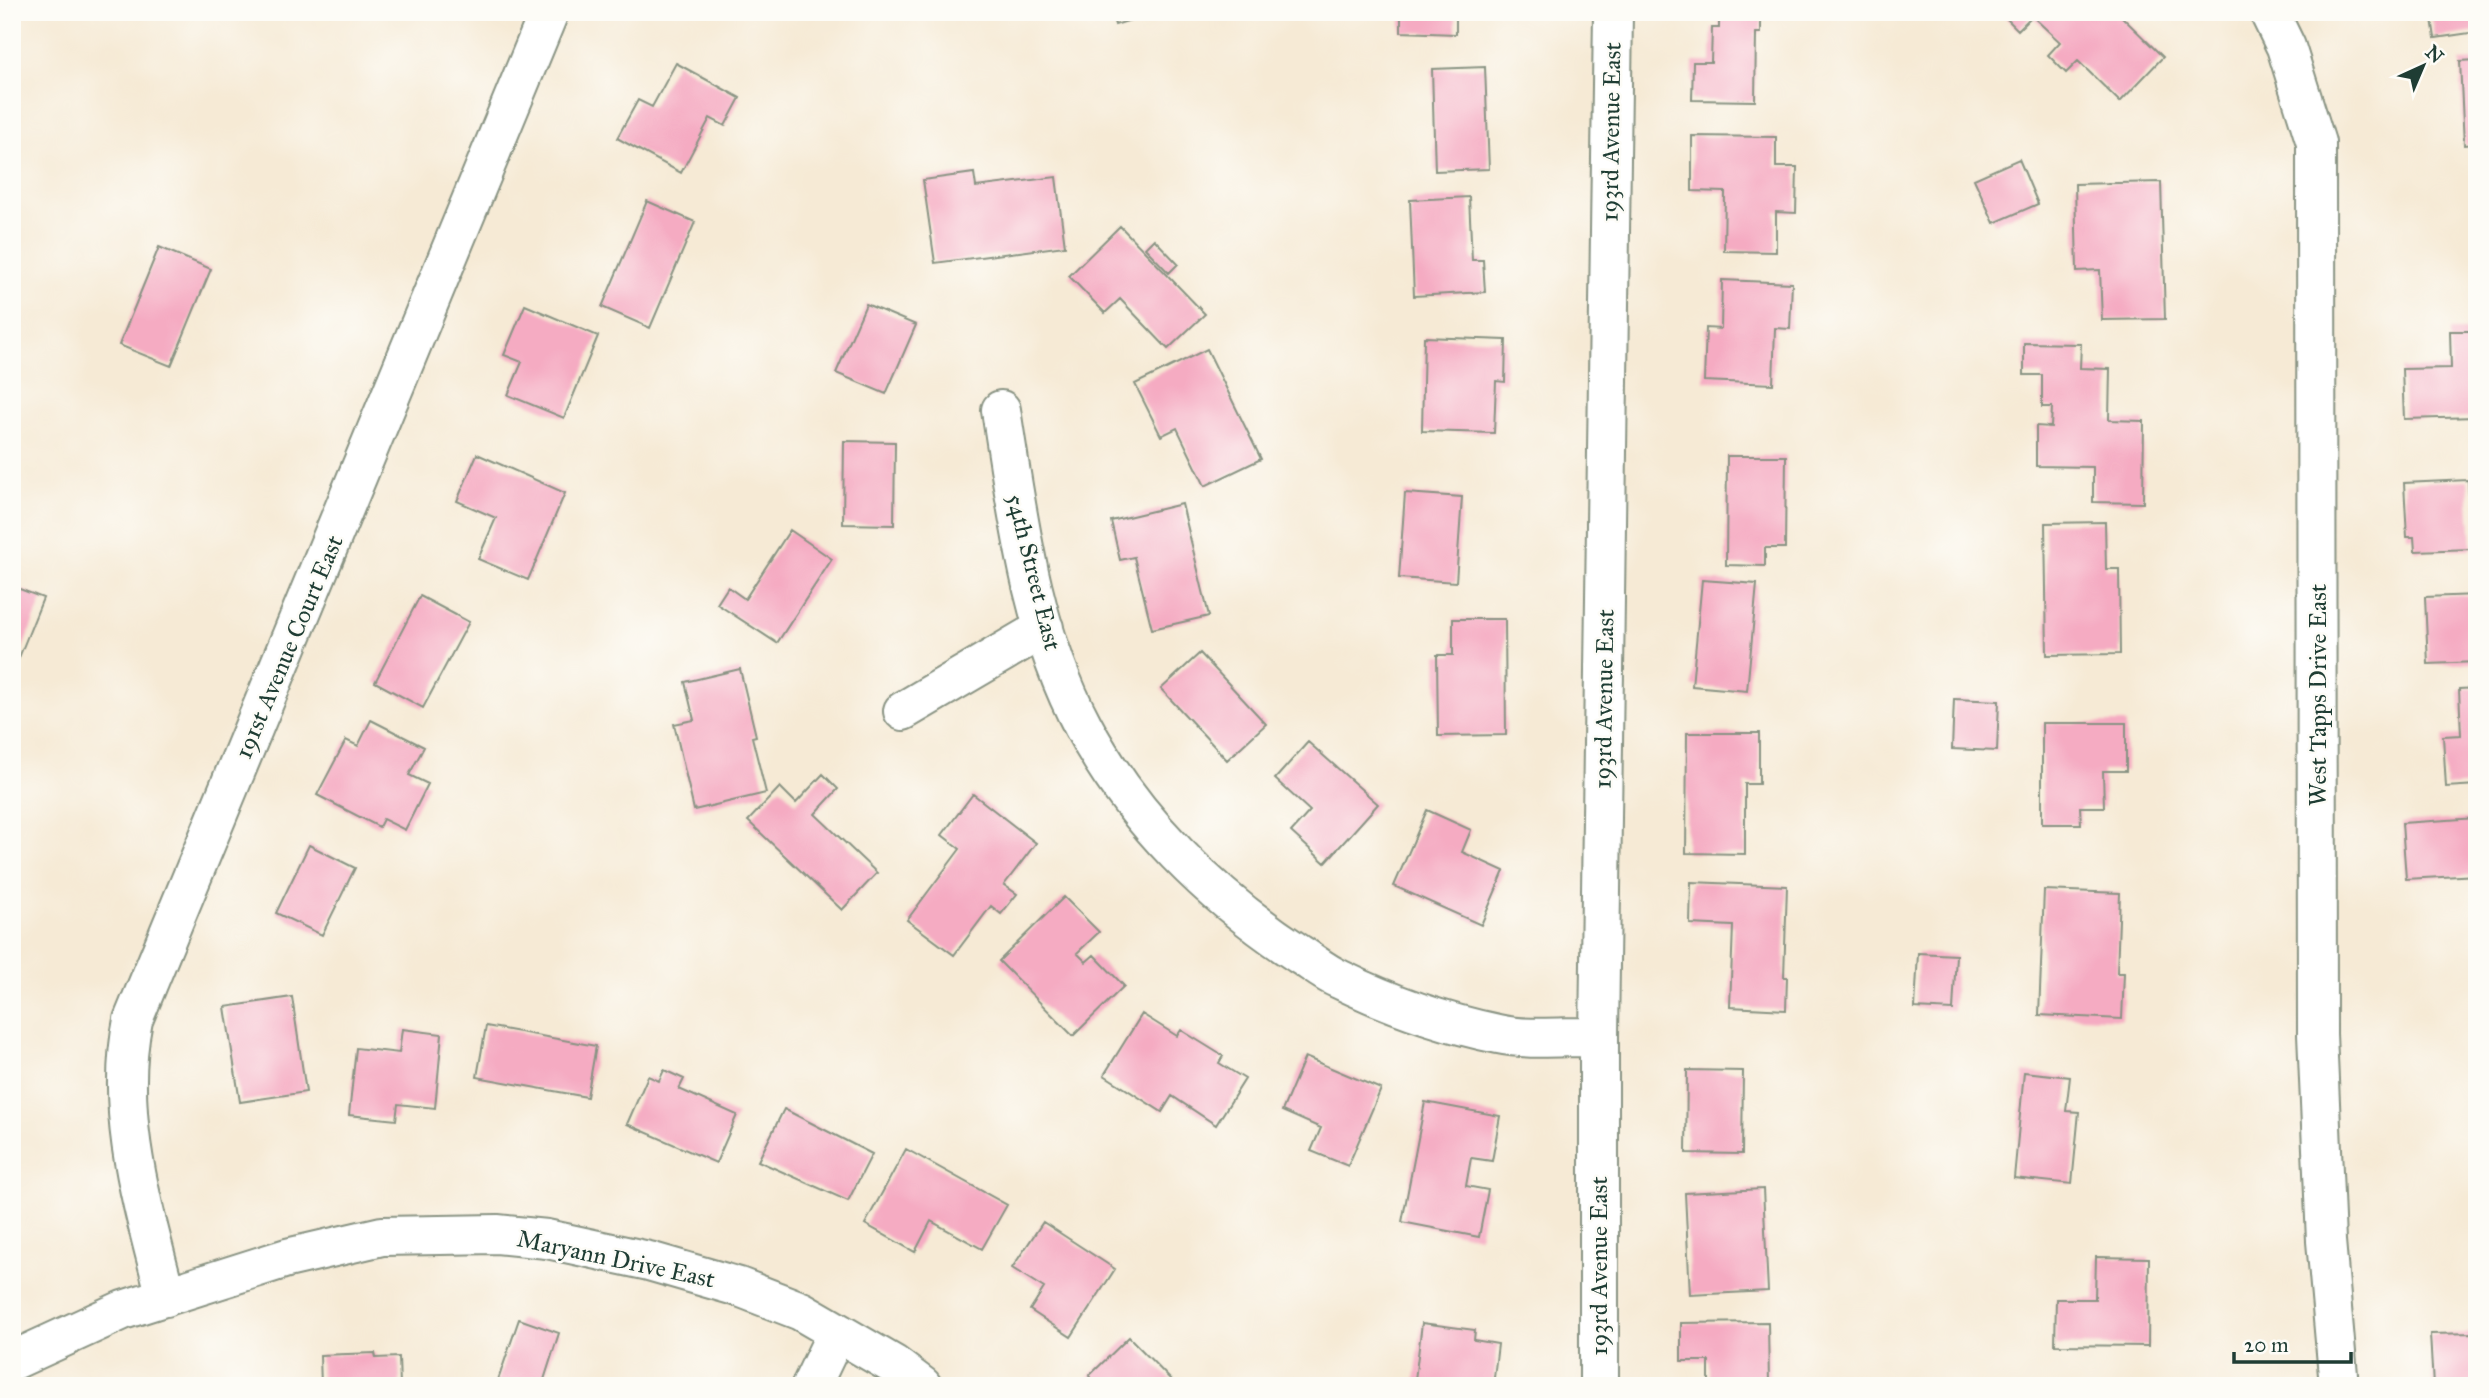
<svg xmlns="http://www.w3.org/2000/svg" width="2489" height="1398" font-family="'IM FELL Great Primer',serif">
  <rect width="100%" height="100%" fill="#fdfcf7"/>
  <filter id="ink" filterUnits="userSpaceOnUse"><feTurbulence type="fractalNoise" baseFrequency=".0143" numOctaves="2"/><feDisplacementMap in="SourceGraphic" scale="14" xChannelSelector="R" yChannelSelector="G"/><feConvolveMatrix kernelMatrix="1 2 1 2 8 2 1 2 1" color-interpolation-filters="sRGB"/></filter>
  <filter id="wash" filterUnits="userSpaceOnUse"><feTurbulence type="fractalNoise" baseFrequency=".00686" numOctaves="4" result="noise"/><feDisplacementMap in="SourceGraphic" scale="28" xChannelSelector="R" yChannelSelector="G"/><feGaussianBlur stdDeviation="1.57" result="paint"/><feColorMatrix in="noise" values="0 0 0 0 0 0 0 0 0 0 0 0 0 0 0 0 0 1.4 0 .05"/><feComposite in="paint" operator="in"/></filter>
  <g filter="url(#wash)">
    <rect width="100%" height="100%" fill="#f6ead5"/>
    <g id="blocks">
      <path fill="#f5abc2" d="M1111 12H1153V13L1115 25Z
        M1401 12H1456V34L1401 32Z
        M1719 12H1761V33H1756L1755 101 1692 100 1693 62H1711L1712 28H1719Z
        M2000 12H2117L2163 57 2120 102 2078 61 2066 73 2048 55 2060 42 2032 16 2018 30Z
        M2431 12H2477V32L2435 38Z
        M2477 60V144L2464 145 2460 61Z
        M676 63 740 98 725 126 710 118 681 173 617 138 638 100 652 107Z
        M1485 67 1489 169 1435 171 1432 69Z
        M1692 136 1776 137V167H1797L1796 213 1776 212V252L1724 251 1725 192 1692 191Z
        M2019 159 2038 204 1994 223 1974 179Z
        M974 173 976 187 1056 177 1065 246 935 263 923 180Z
        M2161 182 2165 319 2102 320 2100 270 2077 271 2075 184Z
        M1469 197 1472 260H1483L1485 292 1414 296 1410 200Z
        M647 201 695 222 650 328 602 307Z
        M1120 226 1205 314 1168 349 1120 299 1105 313 1069 276Z
        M1154 239 1178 264 1169 273 1145 248Z
        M159 247 211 269 171 366 119 345Z
        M1722 280 1792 283 1790 329 1775 328 1773 384 1704 381 1706 328 1721 329Z
        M866 304 916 325 886 394 836 373Z
        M525 305 598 336 564 418 508 395 522 362 504 355Z
        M2450 331H2477V417L2404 419 2402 369 2451 368Z
        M1424 337 1506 340 1505 382 1496 381 1494 433 1422 431Z
        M2024 343 2081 344 2080 368 2110 369 2109 420 2144 421 2143 503 2093 502V467L2036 466V426L2051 427 2052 407H2042V375H2024Z
        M1207 349 1261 459 1205 486 1177 428 1161 436 1135 384Z
        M844 441 895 442 894 525 843 524Z
        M477 454 565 493 528 580 478 559 496 518 457 501Z
        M1727 456H1786L1785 548H1765V566L1726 565Z
        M2468 480 2472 549 2415 551 2414 537H2407L2404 483Z
        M1405 493 1462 497 1456 582 1399 578Z
        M1182 504 1209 616 1152 629 1134 557 1120 560 1111 521Z
        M2105 522 2106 569H2119L2120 654 2047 655 2045 523Z
        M790 530 832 559 777 643 717 604 728 587 745 599Z
        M1702 580 1757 584 1747 691 1692 686Z
        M12 586 43 598 12 675Z
        M2477 595V662L2428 664 2425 597Z
        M420 596 469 622 423 708 375 682Z
        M1453 619H1505L1506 735 1438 736 1437 655H1453Z
        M1200 653 1266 724 1227 760 1161 689Z
        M740 669 756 736 752 737 766 793 694 810 674 724 694 720 685 682Z
        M2477 688V785L2446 787 2443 736 2461 735 2459 689Z
        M1954 699 1999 701 1997 751 1952 749Z
        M371 720 424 747 409 775 428 784 405 830 383 819 379 827 317 795 346 740 358 746Z
        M2042 723H2126V771H2103L2104 807H2080L2081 824H2042Z
        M1687 733H1759V784H1745V854L1686 853Z
        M1308 742 1378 804 1325 863 1291 832 1310 811 1275 779Z
        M823 774 838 789 815 814 877 873 842 910 748 821 780 787 796 803Z
        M973 794 1036 843 1004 885 1017 894 1001 914 991 906 954 955 907 920 960 849 942 835Z
        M1427 810 1471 830 1462 852 1504 871 1481 925 1394 886Z
        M2477 818V875L2406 879 2402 823Z
        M309 845 355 868 322 935 276 913Z
        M1691 882 1787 886 1784 977H1787L1786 1010 1730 1007 1733 926 1690 924Z
        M2044 890 2120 893 2117 973H2124L2122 1019 2039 1015Z
        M1064 897 1099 932 1077 953 1086 962 1094 955 1124 986 1073 1036 999 961Z
        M1918 953 1956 955 1953 1010 1915 1008Z
        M292 997 306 1092 240 1102 225 1007Z
        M1142 1014 1177 1036 1181 1030 1223 1056 1219 1063 1245 1079 1216 1125 1172 1096 1162 1112 1104 1075Z
        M486 1026 596 1046 587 1097 477 1077Z
        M402 1029 442 1034 435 1108 398 1104 396 1120 349 1115 356 1048 399 1053Z
        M1305 1057 1381 1089 1348 1166 1311 1151 1321 1128 1282 1111Z
        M664 1070 684 1079 679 1089 737 1115 716 1163 627 1124 648 1076 659 1081Z
        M1687 1070 1743 1071 1742 1154 1686 1153Z
        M2024 1072 2070 1077 2066 1111 2079 1112 2072 1184 2014 1178Z
        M1425 1102 1500 1116 1492 1161 1471 1158 1466 1186 1488 1190 1479 1237 1402 1222Z
        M784 1109 872 1154 848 1201 758 1161Z
        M906 1149 1007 1205 982 1249 931 1221 915 1252 865 1224Z
        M1763 1189 1768 1291 1690 1295 1685 1193Z
        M1043 1222 1115 1269 1071 1337 1030 1310 1044 1288 1012 1268Z
        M2096 1257 2149 1258 2148 1346 2055 1345 2056 1299H2095Z
        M519 1319 559 1333 542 1386H496Z
        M1768 1322 1769 1386H1709V1361H1681V1323Z
        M1422 1323 1475 1330 1474 1340 1498 1344 1493 1386H1456L1415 1380Z
        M2477 1333V1385L2433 1386 2430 1334Z
        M1129 1337 1177 1386H1099L1089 1376Z
        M375 1353 376 1358 399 1357 400 1386H321L320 1355Z"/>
    </g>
  </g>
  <g filter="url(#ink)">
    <use href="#blocks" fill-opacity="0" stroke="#8a9484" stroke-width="2"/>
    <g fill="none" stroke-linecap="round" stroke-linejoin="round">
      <g stroke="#8a9484" stroke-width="42">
        <path id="minor" d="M2269 12 2286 47 2316 143 2317 1034 2326 1241 2339 1386
          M1001 410C1018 517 1031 629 1083 726 1132 819 1212 897 1299 954 1312 962 1325 973 1339 979 1388 1003 1445 1023 1498 1034 1529 1041 1567 1036 1599 1037
          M903 711 1044 628
          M166 1297C143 1206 114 1114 133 1020L549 12
          M12 1361 123 1310 287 1258 382 1236 497 1234 547 1239 649 1261 739 1287 801 1311 894 1365 922 1386
          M811 1386 837 1332
          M1599 1386V1037L1613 12"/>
      </g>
      <use href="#minor" stroke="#fff" stroke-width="38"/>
    </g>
  </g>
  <g text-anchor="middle" stroke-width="5" stroke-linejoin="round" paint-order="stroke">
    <g font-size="24" fill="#1f3d34" stroke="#fdfcf7">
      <text transform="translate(1611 132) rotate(-89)" y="8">193rd Avenue East</text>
      <text transform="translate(1034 572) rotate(76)" y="8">54th Street East</text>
      <text transform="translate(289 647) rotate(-67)" y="8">191st Avenue Court East</text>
      <text transform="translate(2318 695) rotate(-90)" y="8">West Tapps Drive East</text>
      <text transform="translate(1604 699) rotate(-89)" y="8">193rd Avenue East</text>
      <text transform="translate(616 1259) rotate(12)" y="8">Maryann Drive East</text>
      <text transform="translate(1599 1266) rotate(-90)" y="8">193rd Avenue East</text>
    </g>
  </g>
  <rect width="2489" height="1398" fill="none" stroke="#fdfcf7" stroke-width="42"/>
  <g transform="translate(2423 66) rotate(44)" stroke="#fdfcf7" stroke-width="5" paint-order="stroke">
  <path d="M0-5L12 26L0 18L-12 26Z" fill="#1f3d34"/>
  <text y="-10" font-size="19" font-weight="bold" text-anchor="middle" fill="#1f3d34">N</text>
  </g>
  <path d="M2234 1352v10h117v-10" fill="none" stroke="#1f3d34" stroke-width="3.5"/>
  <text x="2244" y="1352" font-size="21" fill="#1f3d34" stroke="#fdfcf7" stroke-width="5" paint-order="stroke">20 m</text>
</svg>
